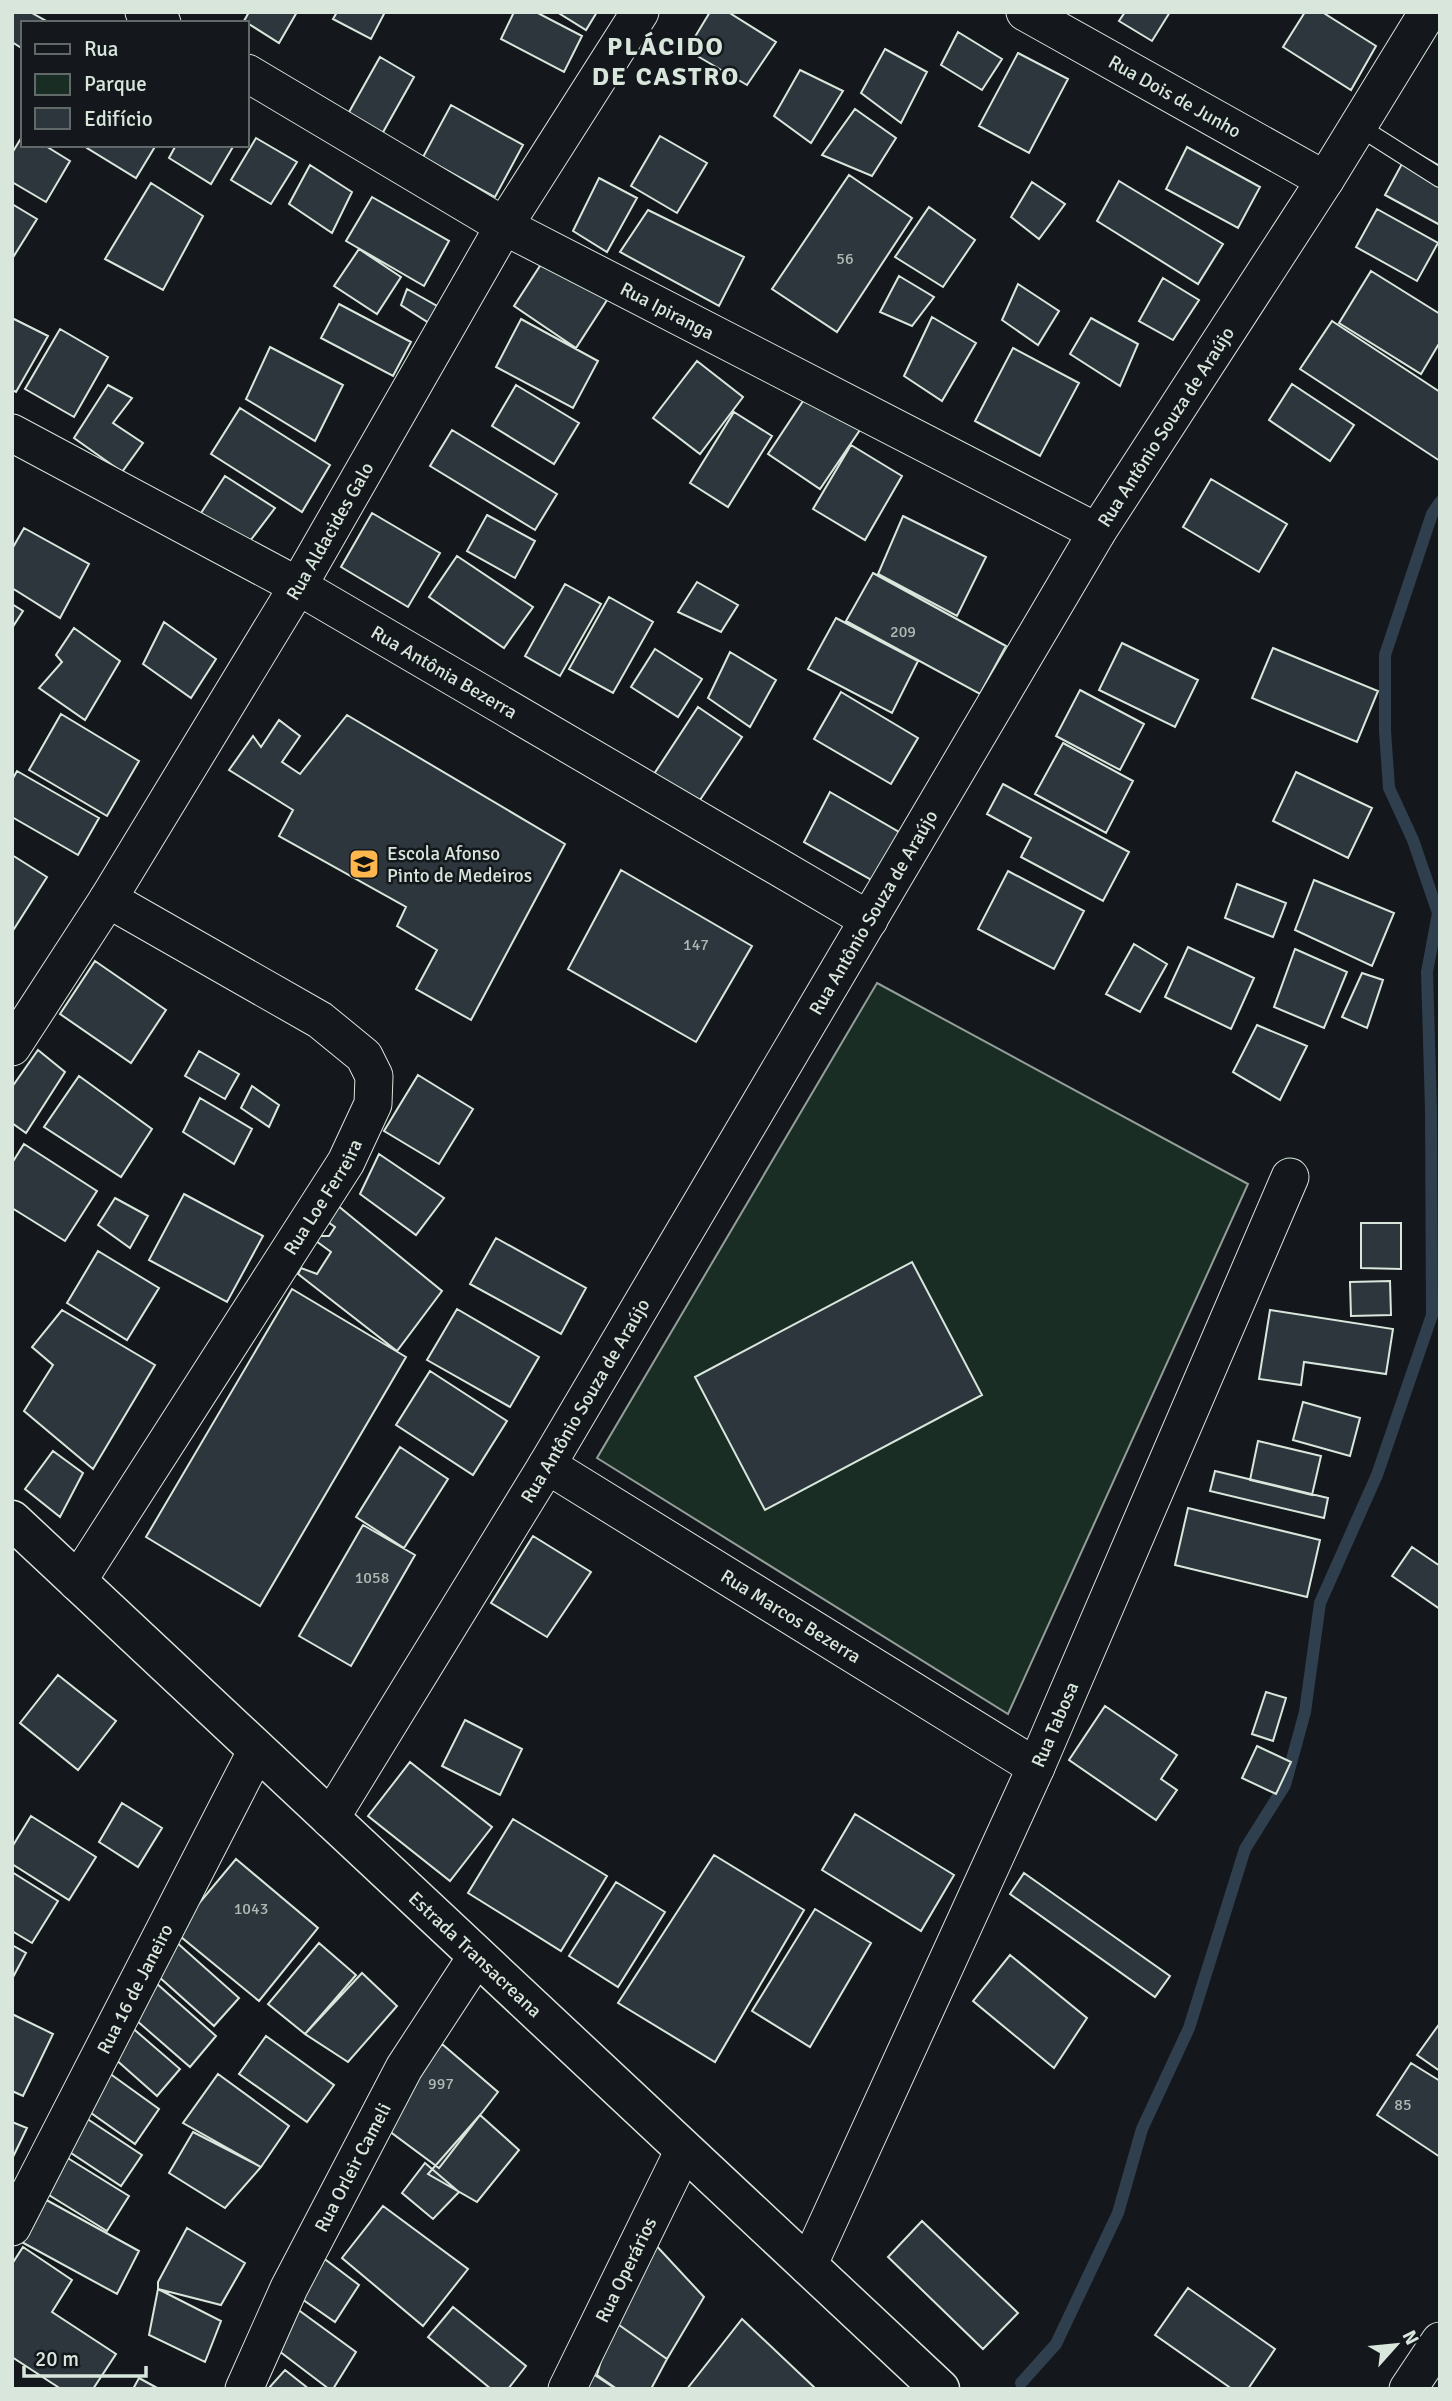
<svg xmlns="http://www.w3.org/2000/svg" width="1452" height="2401" font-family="Signika,sans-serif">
  <rect width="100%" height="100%" fill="#14181c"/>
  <path fill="#1a2d24" stroke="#939e99" stroke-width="2" d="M877 983 1248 1184 1008 1714 597 1458Z"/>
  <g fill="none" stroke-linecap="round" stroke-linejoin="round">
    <path stroke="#2f3f4d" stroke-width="12" d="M1021 2383 1056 2344 1118 2213 1142 2129 1189 2028 1245 1849 1285 1785 1305 1712 1320 1603 1377 1475 1432 1315 1431 1109 1427 972 1438 913 1413 840 1389 788 1385 731V655L1432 514 1440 502"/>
  </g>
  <path fill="#2c363c" stroke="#d8e6dc" stroke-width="2" d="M12 12H30L48 22 23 23V49L12 42Z
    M249 12H297L279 43 244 21Z
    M337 12H385L371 39 333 19Z
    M514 12H536L582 36 564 72 501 39Z
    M557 12H597L586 30Z
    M710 12H728L776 42 747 85 687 50Z
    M1125 12H1170L1152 41 1119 21Z
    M1305 12H1322L1376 46 1351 90 1283 47Z
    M958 32 1002 59 982 90 941 65Z
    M885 49 927 72 901 123 861 93Z
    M1018 53 1068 79 1029 153 979 126Z
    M380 57 414 77 382 134 348 114Z
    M800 70 843 91 811 143 774 116Z
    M451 105 523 145 495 197 423 157Z
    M855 109 896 138 872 176 822 155Z
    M23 135V145H44L70 161 46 202 12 182V153Z
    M660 136 707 163 677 213 631 186Z
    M256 138 297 162 271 204 231 180Z
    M88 145H156L136 178 87 148Z
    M176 145H234L211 184 169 158Z
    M1187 147 1260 187 1238 228 1166 189Z
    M1410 149 1440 166V225L1385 195Z
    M310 165 352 192 332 233 289 204Z
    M849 175 912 218 837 332 772 289Z
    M599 178 637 198 607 252 573 231Z
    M1119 181 1223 244 1198 284 1097 221Z
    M1032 182 1065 204 1039 239 1011 217Z
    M151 183 203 216 163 290 105 259Z
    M372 197 449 241 424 286 346 241Z
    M12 204 37 219 12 259Z
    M929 207 975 240 943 287 895 257Z
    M1377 209 1438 243 1417 281 1356 247Z
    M648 210 744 257 719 306 620 252Z
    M359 249 401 277 377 314 334 286Z
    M547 255 609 297 576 348 514 306Z
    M1371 271 1440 314V342L1421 374 1339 323Z
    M899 276 934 297 912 326 880 312Z
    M1163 278 1199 300 1173 340 1139 321Z
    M1018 284 1059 311 1038 345 1002 320Z
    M407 289 437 306 429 323 401 305Z
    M339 304 411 342 393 376 321 338Z
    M932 317 976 343 942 401 904 376Z
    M12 318 48 336 16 392 12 390Z
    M1091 318 1138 344 1120 386 1070 354Z
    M521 319 598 361 573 408 496 367Z
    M1332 321 1440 392V461L1300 369Z
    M60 329 108 357 74 417 25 389Z
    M270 347 343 385 315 441 246 399Z
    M1013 348 1079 383 1040 456 975 421Z
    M697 361 743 397 700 454 653 418Z
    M1292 384 1354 425 1330 461 1269 420Z
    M108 385 132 398 113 423 143 443 122 472 74 438Z
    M516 385 579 423 554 464 492 426Z
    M811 389 864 424 820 489 768 454Z
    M240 408 330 465 302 512 211 454Z
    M734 412 772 436 728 507 690 483Z
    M452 430 557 494 535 530 430 466Z
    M851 445 902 476 865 540 813 509Z
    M225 476 275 508 247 545 201 513Z
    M1211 479 1287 524 1259 572 1183 527Z
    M372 513 440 553 408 607 341 567Z
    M487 515 535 541 515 578 467 551Z
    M903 516 986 557 957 616 878 574Z
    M24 528 89 564 60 618 12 588V549Z
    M457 556 533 607 504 648 429 597Z
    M873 573 1006 646 980 694 846 621Z
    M697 582 738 605 721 632 678 612Z
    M565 584 601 604 560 676 525 656Z
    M609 597 653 622 613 693 569 669Z
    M12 604 23 611 12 628Z
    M836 618 918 661 892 713 808 669Z
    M164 622 216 659 191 698 143 664Z
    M74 628 120 661 85 720 39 688 62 662 56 655Z
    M1122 643 1198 680 1175 727 1099 690Z
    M1273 648 1378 691 1357 742 1252 698Z
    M655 649 702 679 678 717 631 687Z
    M730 652 776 680 750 727 708 698Z
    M1080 690 1144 724 1120 770 1056 736Z
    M841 692 918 738 891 784 814 739Z
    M698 707 742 737 700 800 654 774Z
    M61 714 139 761 107 816 29 770Z
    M347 715 565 844 471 1020 416 989 437 950 397 926 406 907 279 836 293 810 229 770 253 736 261 747 279 720 300 736 282 762 300 774Z
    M1063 743 1133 781 1106 833 1035 794Z
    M17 771 99 818 78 855 12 817V780Z
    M1296 772 1372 808 1348 858 1273 821Z
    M1003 784 1129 852 1103 901 1021 857 1031 838 987 814Z
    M830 792 899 832 877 883 804 842Z
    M12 855 47 877 14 929 12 928Z
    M621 870 752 946 696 1042 568 969Z
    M1008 871 1084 911 1054 969 978 929Z
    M1314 880 1394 913 1372 966 1295 930Z
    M1237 884 1286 903 1273 937 1225 918Z
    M1134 944 1167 964 1140 1012 1106 994Z
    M1188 947 1254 978 1231 1029 1165 997Z
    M1295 949 1347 972 1324 1028 1274 1007Z
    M95 961 166 1010 131 1063 60 1014Z
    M1362 973 1383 980 1367 1028 1342 1017Z
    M1257 1025 1307 1046 1280 1100 1233 1072Z
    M38 1050 65 1072 26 1133 12 1123V1087Z
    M199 1051 239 1074 225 1099 185 1076Z
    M418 1075 473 1109 439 1164 384 1131Z
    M79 1076 152 1129 121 1177 44 1127Z
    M252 1086 279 1105 269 1127 241 1108Z
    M200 1098 252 1129 234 1164 183 1132Z
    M24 1144 97 1191 65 1241 12 1208V1163Z
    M379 1154 444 1198 416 1235 360 1194Z
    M184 1194 263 1236 227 1302 149 1260Z
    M115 1198 148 1216 130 1248 98 1225Z
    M337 1205 442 1291 397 1351 298 1274 301 1268 317 1274 331 1252 316 1241 319 1236H329L335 1227 325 1220Z
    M1361 1223H1401V1269L1361 1268Z
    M496 1238 586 1288 561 1334 470 1284Z
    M98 1251 159 1288 127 1340 67 1303Z
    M912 1262 982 1395 765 1510 695 1377Z
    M1390 1281 1391 1315 1351 1316 1350 1282Z
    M292 1289 406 1357 260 1606 146 1537Z
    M457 1309 539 1357 510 1407 427 1360Z
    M62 1310 155 1365 93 1469 24 1411 53 1365 32 1347Z
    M1270 1310 1393 1329 1386 1374 1304 1362 1301 1385 1259 1379Z
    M430 1371 507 1421 473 1475 396 1425Z
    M1303 1402 1360 1418 1350 1456 1293 1440Z
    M1258 1441 1321 1456 1312 1495 1250 1480Z
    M400 1447 448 1479 404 1548 356 1517Z
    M53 1451 83 1473 60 1517 25 1489Z
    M1215 1471 1328 1498 1324 1518 1210 1491Z
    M1188 1508 1320 1540 1307 1597 1175 1565Z
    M363 1525 415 1555 351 1666 299 1636Z
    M533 1536 591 1572 547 1637 491 1603Z
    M1412 1547 1440 1566V1609L1392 1576Z
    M58 1675 116 1721 78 1770 20 1723Z
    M1266 1692 1286 1698 1273 1741 1252 1734Z
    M1105 1706 1177 1755 1161 1779 1177 1790 1156 1820 1069 1760Z
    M465 1720 522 1749 500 1795 442 1766Z
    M1257 1746 1291 1762 1276 1794 1242 1778Z
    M410 1762 492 1827 450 1881 368 1816Z
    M122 1803 162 1828 138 1867 99 1842Z
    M855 1814 954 1875 921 1931 822 1870Z
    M31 1816 96 1857 69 1900 12 1864V1847Z
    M513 1819 607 1876 561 1951 468 1893Z
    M714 1855 804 1910 715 2062 618 2003Z
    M236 1859 318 1928 259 2001 175 1932Z
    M12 1872 58 1901 32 1943 12 1931Z
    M1024 1873 1170 1976 1155 1997 1010 1894Z
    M616 1882 665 1912 618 1987 569 1956Z
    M815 1909 871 1943 810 2047 752 2011Z
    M175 1941 239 1998 214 2026 158 1976Z
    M319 1943 356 1975 305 2034 268 2004Z
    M12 1945 26 1953 12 1979Z
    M1010 1955 1087 2018 1054 2068 973 2001Z
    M362 1973 397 2006 348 2062 305 2034Z
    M156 1983 216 2036 190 2067 129 2014Z
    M12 2014 53 2034 23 2096 12 2091Z
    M1440 2023V2071L1417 2055Z
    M129 2025 180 2069 157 2096 114 2058Z
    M266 2036 334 2085 307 2122 239 2074Z
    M442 2044 498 2092 439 2168 381 2125Z
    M1411 2063 1440 2081V2157L1377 2115Z
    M109 2073 159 2109 135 2144 84 2108Z
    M218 2074 289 2126 261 2167 183 2123Z
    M480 2115 519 2150 477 2202 428 2174Z
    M86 2118 142 2155 121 2186 65 2149Z
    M12 2122 27 2128 12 2159Z
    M193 2132 261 2167 225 2208 169 2173Z
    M66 2157 129 2196 107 2231 44 2192Z
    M425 2163 459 2192 433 2219 402 2193Z
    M41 2197 139 2251 117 2294 18 2240Z
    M383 2206 468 2269 423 2326 342 2258Z
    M922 2221 1018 2313 983 2349 888 2257Z
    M187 2228 245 2263 221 2305 158 2289V2282Z
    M651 2240 704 2297 667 2359 612 2320Z
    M23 2247 72 2280 52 2312 116 2354 93 2389H61L12 2357V2264Z
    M322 2257 359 2285 335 2322 299 2297Z
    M1188 2288 1275 2349 1248 2389H1232L1155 2335Z
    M158 2289 221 2321 205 2362 149 2335Z
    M293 2306 356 2352 333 2389H329L275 2348Z
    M453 2307 526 2366 508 2389H491L428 2337Z
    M742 2319 816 2389H687Z
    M612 2320 667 2359 651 2389H617L597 2375Z
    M285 2370 309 2389H268Z
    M590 2372 616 2389H580Z
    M139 2378 159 2389H133Z"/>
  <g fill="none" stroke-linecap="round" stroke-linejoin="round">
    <g stroke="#d8e6dc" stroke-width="20">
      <path id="service" d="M1358 126 1440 178"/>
    </g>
    <g stroke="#d8e6dc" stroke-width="39">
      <g id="minor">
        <path d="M144 12 162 23"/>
        <path id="s1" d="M1025 12 1325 180"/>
        <path id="s2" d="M247 73 504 226 1097 532"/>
        <path id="s3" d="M12 433 298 586 869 920"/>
        <path id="s4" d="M12 1047 108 899 298 586 504 226 640 12"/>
        <path id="s5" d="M547 1465 1036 1767"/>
        <path id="s6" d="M77 1582 346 1162 373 1104 374 1076 364 1056 320 1020 108 899"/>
        <path id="s7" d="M330 1819 547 1465 1097 532 1325 180 1428 12"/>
        <path id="s8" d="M12 2227 257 1750"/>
        <path id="s9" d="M808 2266 1036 1767 1290 1177"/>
        <path id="s10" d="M244 2389 289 2288 404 2068 477 1956"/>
        <path id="s11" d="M567 2389 684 2150"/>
        <path d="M1408 2389 1440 2341"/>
      </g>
    </g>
    <g stroke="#d8e6dc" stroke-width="41">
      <g id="tertiary">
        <path id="s12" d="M12 1520 940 2389"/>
      </g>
    </g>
    <use href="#service" stroke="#14181c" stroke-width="18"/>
    <use href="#minor" stroke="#14181c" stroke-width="37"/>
    <use href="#tertiary" stroke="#14181c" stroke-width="38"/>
  </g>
  <defs>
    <g id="school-square" transform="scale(1.575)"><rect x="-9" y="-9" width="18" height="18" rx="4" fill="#ffb74d" stroke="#14181c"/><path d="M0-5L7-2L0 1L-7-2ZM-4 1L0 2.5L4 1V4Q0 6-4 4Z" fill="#111"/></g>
  </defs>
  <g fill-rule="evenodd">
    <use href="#school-square" x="364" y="864"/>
  </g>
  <g text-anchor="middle" stroke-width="5" stroke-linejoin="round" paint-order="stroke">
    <g font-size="16" fill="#adbab4">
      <text x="845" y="264">56</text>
      <text x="903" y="637">209</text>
      <text x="696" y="950">147</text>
      <text x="372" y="1583">1058</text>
      <text x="251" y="1914">1043</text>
      <text x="441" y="2089">997</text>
      <text x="1403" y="2110">85</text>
    </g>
    <g font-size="19" fill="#d8e6dc" stroke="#14181c">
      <text dy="7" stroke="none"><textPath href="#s1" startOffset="172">Rua Dois de Junho</textPath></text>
      <text dy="7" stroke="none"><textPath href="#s2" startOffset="483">Rua Ipiranga</textPath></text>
      <text dy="7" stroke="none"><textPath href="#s7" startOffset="1624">Rua Antônio Souza de Araújo</textPath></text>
      <text dy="7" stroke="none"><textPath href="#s4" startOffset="606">Rua Aldacides Galo</textPath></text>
      <text dy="7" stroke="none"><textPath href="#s3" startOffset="494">Rua Antônia Bezerra</textPath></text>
      <text dy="7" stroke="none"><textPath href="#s7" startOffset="1057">Rua Antônio Souza de Araújo</textPath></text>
      <text dy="7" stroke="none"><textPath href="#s6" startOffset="457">Rua Loe Ferreira</textPath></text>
      <text dy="7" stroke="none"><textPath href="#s7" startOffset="490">Rua Antônio Souza de Araújo</textPath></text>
      <text dy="7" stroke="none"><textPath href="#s5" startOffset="287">Rua Marcos Bezerra</textPath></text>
      <text dy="7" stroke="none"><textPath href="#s9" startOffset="595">Rua Tabosa</textPath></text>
      <text dy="7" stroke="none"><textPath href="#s12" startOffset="635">Estrada Transacreana</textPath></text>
      <text dy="7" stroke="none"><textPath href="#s8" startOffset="268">Rua 16 de Janeiro</textPath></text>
      <text dy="7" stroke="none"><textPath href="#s10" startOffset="247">Rua Orleir Cameli</textPath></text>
      <text dy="7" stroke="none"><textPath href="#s11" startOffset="133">Rua Operários</textPath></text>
    </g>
    <g font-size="19" fill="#d8e6dc" stroke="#14181c" text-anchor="start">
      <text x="387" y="860">Escola Afonso<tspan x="387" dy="22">Pinto de Medeiros</tspan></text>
    </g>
    <g font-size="26" font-weight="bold" letter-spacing="2" fill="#d8e6dc" stroke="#14181c">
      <text x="666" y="55">PLÁCIDO<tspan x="666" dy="30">DE CASTRO</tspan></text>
    </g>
  </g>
  <rect width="1452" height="2401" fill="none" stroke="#d8e6dc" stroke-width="28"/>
  <rect x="21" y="21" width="228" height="126" fill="#14181c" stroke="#626a69" stroke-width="2"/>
  <rect x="35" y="44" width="35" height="10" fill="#14181c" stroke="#626a69" stroke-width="2"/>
  <text x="84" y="56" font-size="21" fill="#d8e6dc">Rua</text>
  <rect x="35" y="74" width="35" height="21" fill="#1a2d24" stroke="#626a69" stroke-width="2"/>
  <text x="84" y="91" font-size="21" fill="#d8e6dc">Parque</text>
  <rect x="35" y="108" width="35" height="21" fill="#2c363c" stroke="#626a69" stroke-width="2"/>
  <text x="84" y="126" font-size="21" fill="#d8e6dc">Edifício</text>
  <g transform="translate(1396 2345) rotate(63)" stroke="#14181c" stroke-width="5" paint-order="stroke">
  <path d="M0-5L12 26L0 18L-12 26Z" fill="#d8e6dc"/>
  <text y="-10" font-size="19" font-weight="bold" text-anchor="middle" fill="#d8e6dc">N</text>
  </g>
  <path d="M24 2366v10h122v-10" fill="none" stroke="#d8e6dc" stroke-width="3.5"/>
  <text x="35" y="2366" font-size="21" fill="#d8e6dc" stroke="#14181c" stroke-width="5" paint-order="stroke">20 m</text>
</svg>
